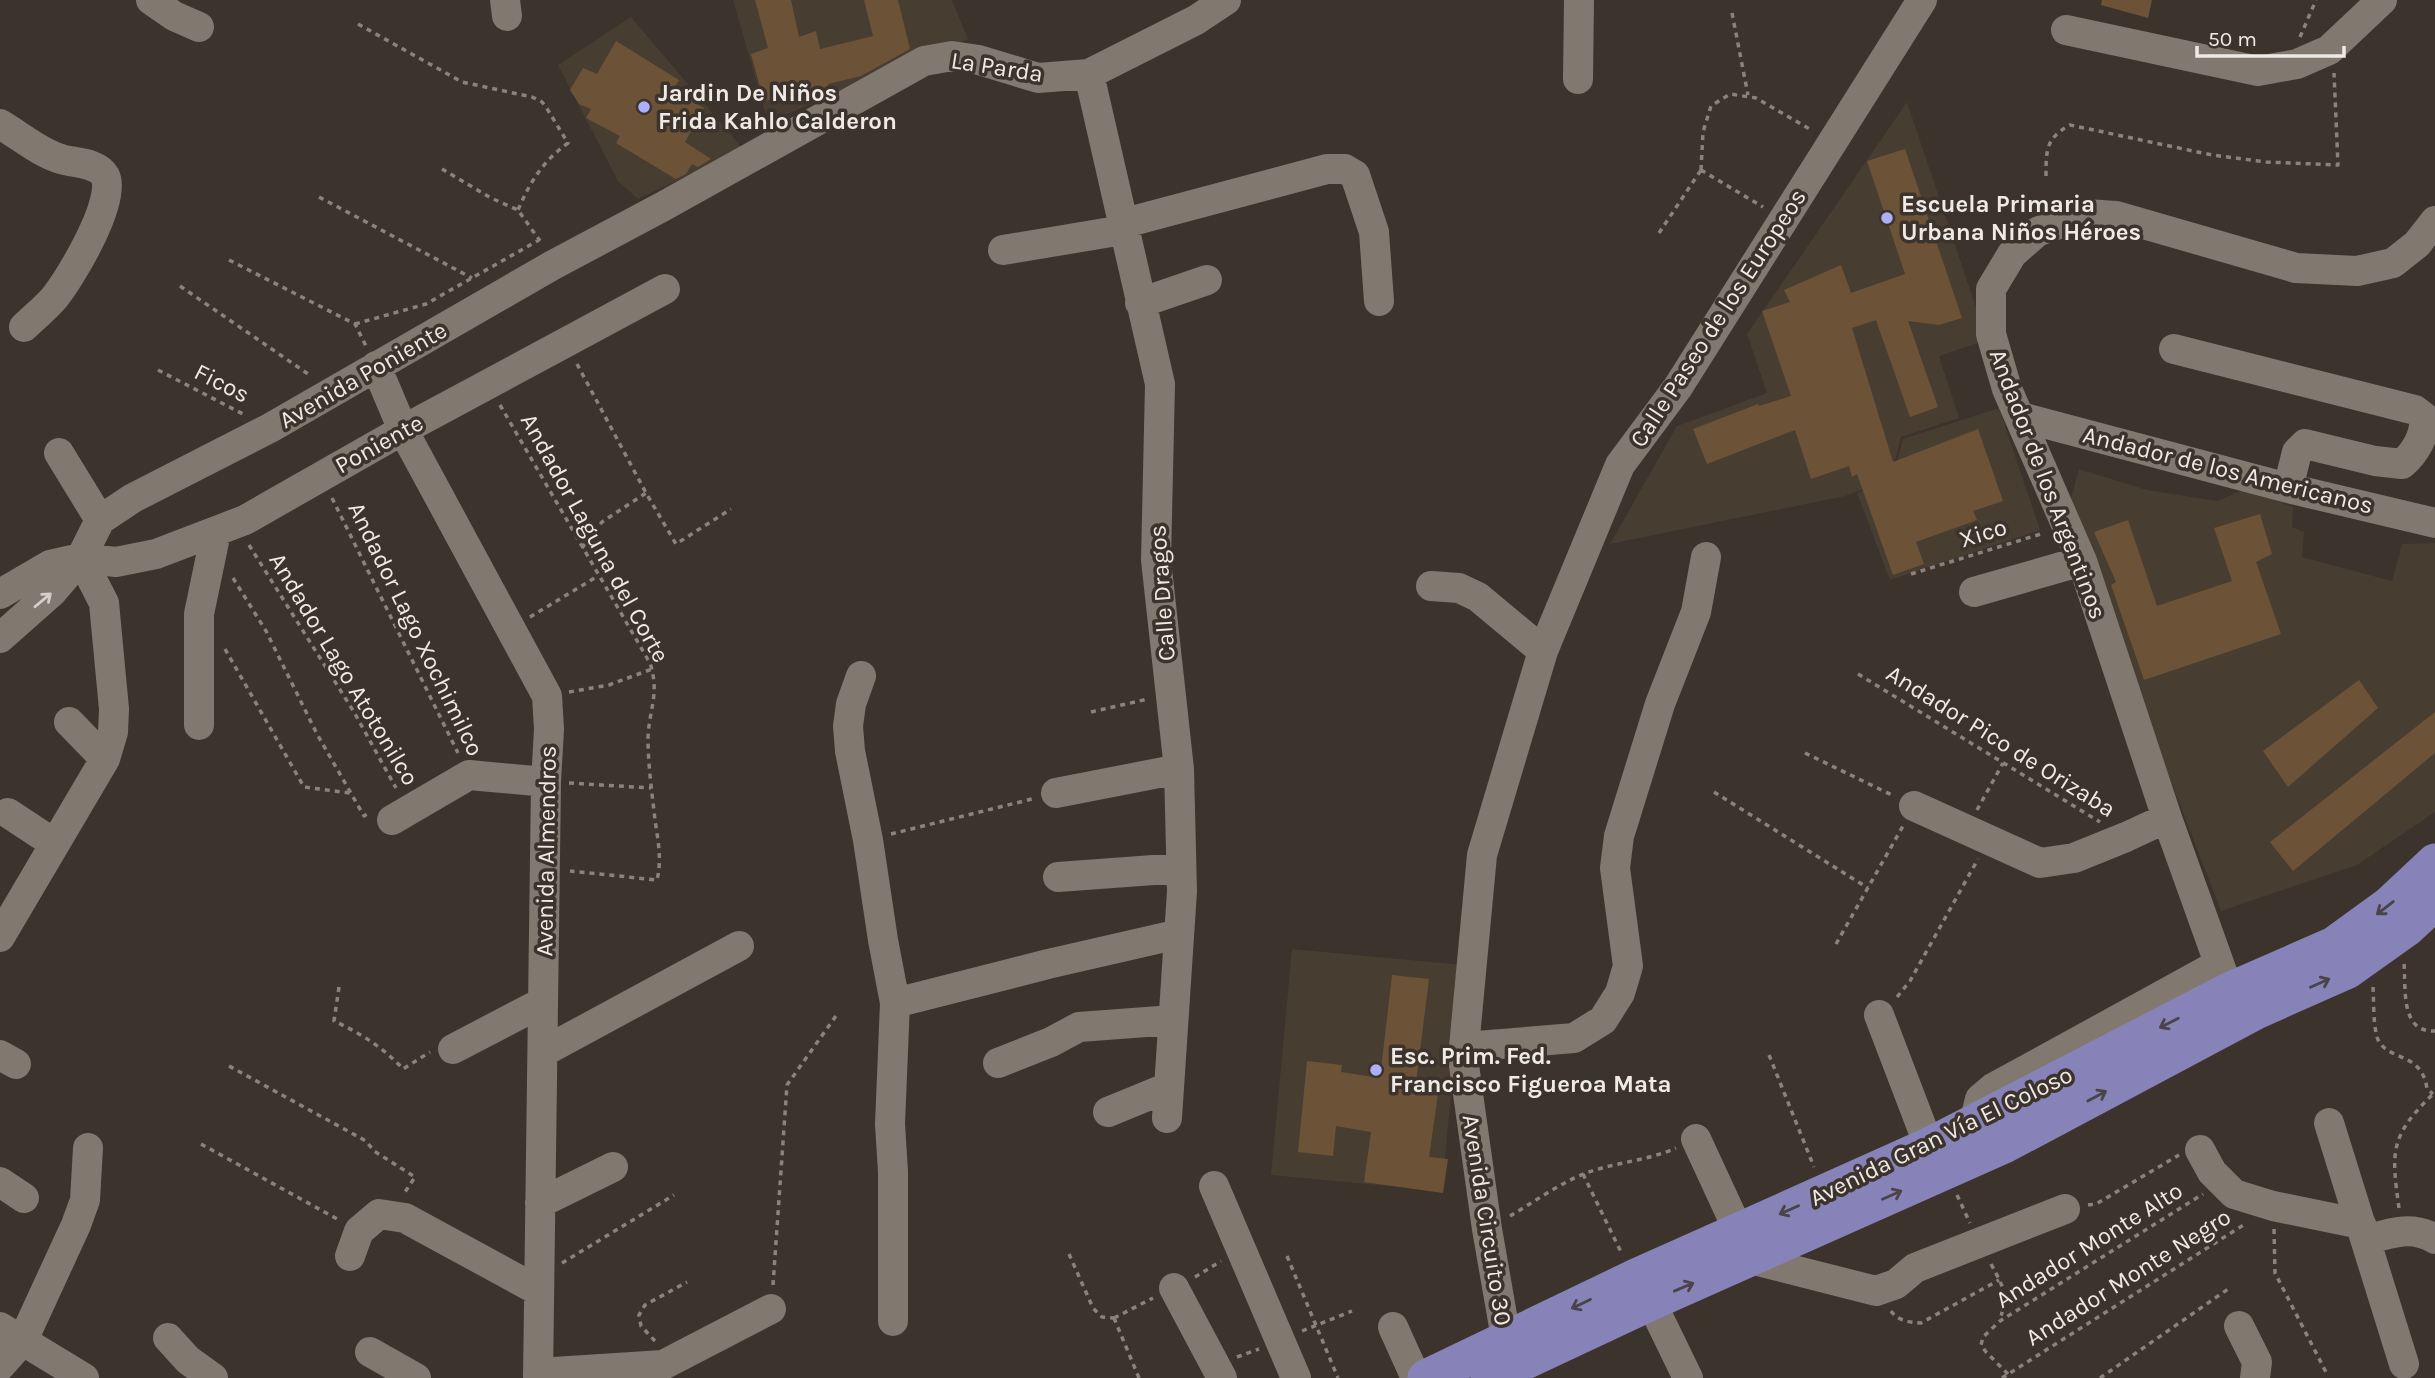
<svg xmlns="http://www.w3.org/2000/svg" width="2435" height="1378" font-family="Karla,sans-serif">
  <rect width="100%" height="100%" fill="#3b332c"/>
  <path fill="#483d31" d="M733 0H952L968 39 768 122Z
    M631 17 743 149 638 199 618 181 558 65Z
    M1907 102 1987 340 1939 356 1959 418 1901 437 1890 480 1845 496 1610 544 1677 426 1767 393 1747 334Z
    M1999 408 2040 530 1890 580 1857 493 1892 481 1903 439Z
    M2079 469 2147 490 2217 501 2245 489 2293 507 2292 527 2304 532 2302 557 2392 581 2402 544 2435 543V812L2357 865 2221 911 2151 729 2070 502Z
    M1292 949 1463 965 1442 1191 1271 1175Z"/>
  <path fill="#6c5338" d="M755 0H791L799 37 816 31 820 49 873 36 864 0H898L910 49 861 76 828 84 829 88 764 101 751 54 768 48Z
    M2102 0H2152L2148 18 2101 5Z
    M616 41 679 80 673 90 704 108 685 142 711 159 698 167 692 164 686 174 676 179 616 143 620 136 586 118 591 109 579 104 570 90 583 68 597 74Z
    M1905 149 1962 318 1939 325 1908 321 1938 407 1910 417 1876 320 1852 328 1893 462 1978 429 2003 501 1973 511 1977 520 1916 542 1924 564 1893 575 1857 474 1852 477 1849 466 1811 479 1795 430 1707 464 1693 429 1758 404 1759 406 1791 396 1762 311 1790 302 1784 290 1841 265 1851 293 1905 274 1867 161Z
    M2260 514 2272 554 2256 562 2281 634 2144 680 2111 585 2116 582 2094 532 2128 520 2157 606 2232 581 2214 528Z
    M2359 680 2378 708 2288 787 2263 751Z
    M2435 712V753L2293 871 2270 842Z
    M1392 975 1429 979 1416 1083 1439 1087 1429 1157 1448 1159 1443 1193 1364 1182 1371 1132 1336 1126 1333 1156 1298 1152 1307 1061 1342 1065 1341 1072 1380 1078Z"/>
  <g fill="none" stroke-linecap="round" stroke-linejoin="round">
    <path stroke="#8a837d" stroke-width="3.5" stroke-dasharray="5 5" stroke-linecap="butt" d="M1732 13 1748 95
      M358 24 462 82 532 97 542 102 546 107 568 143C543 161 530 182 518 210
      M2300 37 2316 0
      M442 169 491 198 518 210 540 241
      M1701 170 1703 132 1711 106 1730 94 1756 98 1813 131
      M1701 170 1763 207
      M2046 176C2046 150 2046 138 2070 125L2212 155 2266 162 2338 165 2334 73
      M319 197 472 278
      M1659 233 1701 170
      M229 260 355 324 366 346
      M180 286 311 376
      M355 324 426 304 539 240
      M577 364 646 493 676 544 731 509
      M158 370 243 414
      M500 405 650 663C660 694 649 709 648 738 648 765 652 793 655 820 658 840 662 860 657 880L570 871
      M332 498 458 753
      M249 545 354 712 396 788
      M582 548 602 522 646 493
      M1911 574 2044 533
      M233 578 266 631 317 734 364 816 370 812
      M530 617 598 576
      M225 649 304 787 350 793
      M1858 674 2100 822
      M569 692 609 685 652 669
      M1091 712 1148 699
      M1805 753 1894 796
      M569 783 651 788
      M1714 792 1868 888
      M1977 810 2003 763
      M891 834 1032 799
      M1836 944 1903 826
      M2404 964C2406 988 2400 1033 2435 1031
      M339 987 334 1021C360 1033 384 1048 403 1069L430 1052
      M2373 987C2374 1003 2373 1022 2377 1037 2385 1062 2422 1050 2427 1089L2433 1094
      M1897 997 1910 981 1978 859
      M1769 1055 1814 1167
      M229 1066 366 1141 374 1151 415 1177 403 1195
      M201 1144 339 1220
      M1583 1174 1622 1254
      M1957 1195 1970 1223
      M2088 1205 2096 1204 2179 1155
      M2399 1208C2391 1151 2390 1136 2433 1094
      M1510 1216C1534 1202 1560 1183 1586 1173 1616 1162 1647 1161 1676 1148
      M2274 1229 2275 1273 2328 1376
      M1069 1254 1093 1308 1102 1317 1114 1318
      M1287 1256 1338 1378
      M562 1263 674 1195
      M1991 1264C2005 1290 2007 1292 2000 1321
      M1195 1277 1221 1261
      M773 1285 787 1085 838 1013
      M1891 1311C1898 1321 1908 1322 1921 1323L1999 1280
      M1114 1318 1153 1298
      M1114 1318 1139 1378
      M1302 1331 1352 1311
      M655 1341 641 1326 639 1315 645 1305 687 1282
      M1237 1357 1259 1349
      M2008 1374 1986 1352 1981 1345 1983 1337 2000 1321 2203 1194
      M2002 1378 2245 1224
      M2100 1378 2231 1287"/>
    <path stroke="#817970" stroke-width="30" d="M151 0 174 16 199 27
      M505 0 507 16
      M2066 30 2258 71 2297 64 2329 50 2382 0
      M1089 74 1160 384 1156 560 1179 769 1182 891 1167 1118
      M1578 79 1579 0
      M0 124C19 135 40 153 61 159 73 163 97 162 105 176 117 200 71 277 55 297 46 308 34 317 24 327
      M1121 224 1327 169H1345L1355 175 1374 232 1379 301
      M1003 250 1123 230
      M1140 303 1207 280
      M2174 349 2415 410 2424 417C2426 435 2415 453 2402 464L2375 461 2305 444 2297 452 2288 488
      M376 366 403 430 547 696 549 729 546 782 538 1378
      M2021 417 2288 488 2435 523
      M59 453 100 520
      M1431 586 1459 588 1478 597 1543 651
      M1974 592 2082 561
      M0 594 50 565 81 558 116 562 156 554 245 520 403 430 665 289
      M0 638 52 592 81 558 100 520 133 498 270 428 553 265 662 207 924 61 952 56 979 60 1038 78 1089 74 1196 20 1226 0
      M861 676 851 704 848 726 850 751 868 840 883 940 895 1003 890 1124 893 1172V1321
      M69 722 105 759
      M199 725V614L216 532
      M1056 793 1179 769
      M1914 806 2040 863 2074 858 2126 837 2167 818
      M8 813 55 844
      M392 820 469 775 546 782
      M1058 877 1181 868
      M0 937 105 759 113 732 114 709 104 603 81 558
      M2229 991 2167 818 2082 561 2007 389 1991 334V289L2012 254 2037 232 2086 214 2116 216 2296 268 2357 271 2393 263 2417 244 2435 221
      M895 1003 1048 964 1179 934
      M1879 1015 1929 1146
      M1464 1047 1574 1038 1603 1020 1620 993 1628 966 1615 868 1619 836 1660 704 1696 612 1706 557
      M453 1049 543 1002
      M543 1052 739 946
      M0 1055 16 1064
      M998 1063 1051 1042 1079 1027 1173 1020
      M1108 1112 1169 1087
      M2329 1123 2404 1364
      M1974 1124 1980 1099 1993 1088 2219 964
      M1696 1139 1739 1232
      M2200 1150 2212 1172 2234 1194 2273 1206 2361 1224
      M0 1182 24 1198
      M1214 1186 1296 1378
      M540 1203 613 1167
      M2366 1240C2390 1233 2412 1225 2435 1239
      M350 1256 359 1231 379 1214 405 1218 539 1291
      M1750 1259 1876 1291 1896 1284 1915 1268 2065 1209
      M1174 1288 1222 1378
      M1651 1302 1688 1378
      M2239 1326 2257 1362 2255 1378
      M0 1327 84 1378
      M1393 1327 1416 1378
      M168 1338 188 1360 213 1378
      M370 1352 416 1378
      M1510 1361 1487 1229 1463 1058 1482 855 1543 651 1620 465 1678 387 1922 0
      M0 1366 23 1340 76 1225 85 1200 88 1148
      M538 1373 663 1365 771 1309"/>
    <path stroke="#8783b8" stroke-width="37" d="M1426 1378 1634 1278 1929 1146 2229 991 2334 945 2389 905 2435 862
      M1489 1378 1651 1302 2006 1144 2258 1010 2348 970 2407 928 2435 902"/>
  </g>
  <defs><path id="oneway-shaft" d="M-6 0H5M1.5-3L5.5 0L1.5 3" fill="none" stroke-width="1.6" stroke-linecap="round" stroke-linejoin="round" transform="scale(1.75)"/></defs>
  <use stroke="#d4cec8" href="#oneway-shaft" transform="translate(43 600) rotate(-40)"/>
  <g stroke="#4a4348">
    <use href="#oneway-shaft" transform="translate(2385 908) rotate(142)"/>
    <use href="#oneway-shaft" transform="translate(2320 983) rotate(-24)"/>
    <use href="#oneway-shaft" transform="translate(2169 1023) rotate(153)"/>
    <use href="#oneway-shaft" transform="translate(2097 1096) rotate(-28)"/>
    <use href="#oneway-shaft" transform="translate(1892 1195) rotate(-24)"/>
    <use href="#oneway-shaft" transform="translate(1789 1210) rotate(156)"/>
    <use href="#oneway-shaft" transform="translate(1684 1287) rotate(-23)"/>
    <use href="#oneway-shaft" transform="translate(1581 1304) rotate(154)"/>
  </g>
  <g fill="#adaffb" stroke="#3b332c" stroke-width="2.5">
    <circle cx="644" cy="107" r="7"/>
    <circle cx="1887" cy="218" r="7"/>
    <circle cx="1376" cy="1070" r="7"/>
  </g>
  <g text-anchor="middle" stroke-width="7" stroke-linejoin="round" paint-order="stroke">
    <g font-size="24" fill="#efeae5" stroke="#3b332c">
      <text transform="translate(997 67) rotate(9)" y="8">La Parda</text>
      <text transform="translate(1718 318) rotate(-57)" y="8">Calle Paseo de los Europeos</text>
      <text transform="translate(363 375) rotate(-30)" y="8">Avenida Poniente</text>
      <text transform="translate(222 383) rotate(27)" y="8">Ficos</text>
      <text transform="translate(379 444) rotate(-29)" y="8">Poniente</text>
      <text transform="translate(2228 470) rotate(14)" y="8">Andador de los Americanos</text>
      <text transform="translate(2048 484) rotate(69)" y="8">Andador de los Argentinos</text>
      <text transform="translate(1983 533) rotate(-17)" y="8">Xico</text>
      <text transform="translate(595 538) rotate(61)" y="8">Andador Laguna del Corte</text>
      <text transform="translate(1162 593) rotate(-94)" y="8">Calle Dragos</text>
      <text transform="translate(416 629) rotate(64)" y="8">Andador Lago Xochimilco</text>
      <text transform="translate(344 669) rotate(59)" y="8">Andador Lago Atotonilco</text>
      <text transform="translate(2001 741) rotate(32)" y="8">Andador Pico de Orizaba</text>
      <text transform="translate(546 851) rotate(-89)" y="8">Avenida Almendros</text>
      <text transform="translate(1941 1136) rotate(-26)" y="8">Avenida Gran Vía El Coloso</text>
      <text transform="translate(1487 1220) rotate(81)" y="8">Avenida Circuito 30</text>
      <text transform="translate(2089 1245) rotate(-32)" y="8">Andador Monte Alto</text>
      <text transform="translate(2128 1277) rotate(-32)" y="8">Andador Monte Negro</text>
    </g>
    <g font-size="24" font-weight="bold" fill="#efeae5" stroke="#3b332c" text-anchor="start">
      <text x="658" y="101">Jardin De Niños<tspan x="658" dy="28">Frida Kahlo Calderon</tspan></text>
      <text x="1901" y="212">Escuela Primaria<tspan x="1901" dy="28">Urbana Niños Héroes</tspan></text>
      <text x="1390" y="1064">Esc. Prim. Fed.<tspan x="1390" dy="28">Francisco Figueroa Mata</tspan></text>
    </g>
  </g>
  <path d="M2197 46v10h147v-10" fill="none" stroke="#efeae5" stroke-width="3.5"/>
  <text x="2208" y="46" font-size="21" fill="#efeae5" stroke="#3b332c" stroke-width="5" paint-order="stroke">50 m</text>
</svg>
